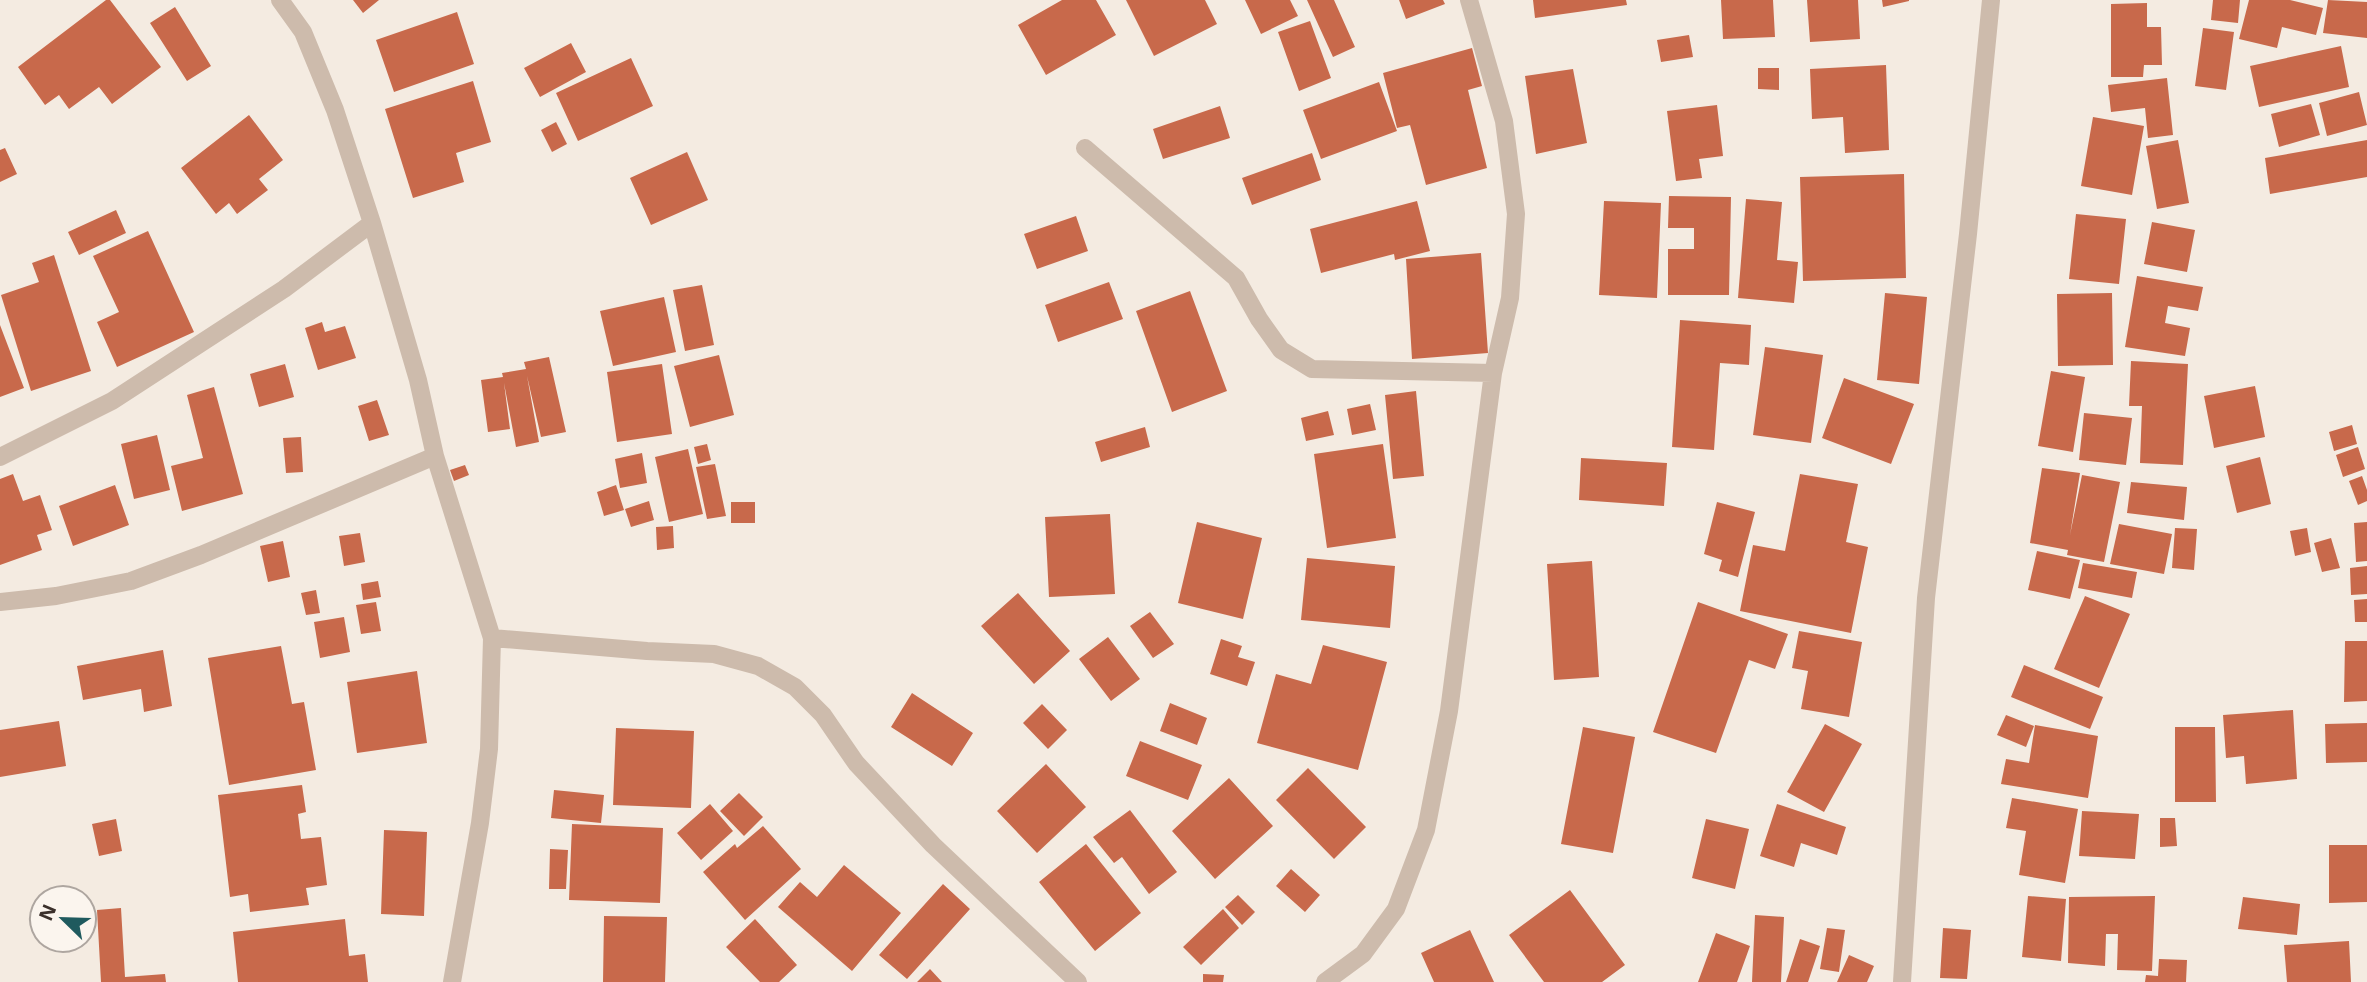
<svg xmlns="http://www.w3.org/2000/svg" width="2367" height="982" font-family="'Noto Sans',sans-serif">
  <rect width="100%" height="100%" fill="#f4ebe1"/>
  <path fill="#c8694b" d="M106 0H110L161 67 112 104 99 87 69 109 59 95 45 105 18 67Z
    M353 0H379L363 13Z
    M1062 0H1096L1116 35 1046 75 1018 25Z
    M1126 0H1205L1217 24 1154 56Z
    M1245 0H1290L1298 16 1261 34Z
    M1307 0H1334L1355 47 1333 57Z
    M1399 0H1443L1445 4 1406 19Z
    M1533 0H1626L1627 5 1535 18Z
    M1721 0H1773L1775 37 1723 39Z
    M1807 0H1858L1860 39 1810 42Z
    M1882 0H1909V1L1883 7Z
    M2213 0H2240L2238 23 2211 20Z
    M2249 0H2290L2323 8 2316 35 2282 27 2277 48 2239 39Z
    M2328 0 2367 2V38L2323 33Z
    M2147 3V27H2161L2162 65H2144L2143 77H2111V4Z
    M175 7 211 66 187 81 150 23Z
    M457 12 474 64 394 92 376 40Z
    M1310 21 1331 78 1299 91 1278 32Z
    M2203 28 2234 32 2226 90 2195 86Z
    M1689 35 1693 57 1661 62 1657 40Z
    M571 43 586 72 540 97 524 68Z
    M2341 46 2349 87 2259 107 2250 66Z
    M1472 48 1482 86 1468 90 1487 168 1426 185 1410 125 1397 128 1383 73Z
    M631 58 653 106 578 141 556 93Z
    M1886 65 1889 150 1845 153 1843 117 1812 119 1810 69Z
    M1758 68H1779V90L1758 89Z
    M1573 69 1587 143 1536 154 1525 76Z
    M2167 78 2173 135 2148 138 2145 108 2111 112 2108 85Z
    M473 81 491 142 456 153 464 182 413 198 385 109Z
    M1379 82 1397 131 1321 159 1303 110Z
    M2359 92 2367 125 2327 136 2319 103Z
    M2311 104 2320 135 2279 147 2271 114Z
    M1717 105 1723 156 1699 159 1702 178 1676 181 1667 111Z
    M1220 106 1230 138 1163 159 1153 129Z
    M249 115 283 160 259 179 268 190 237 214 229 203 216 214 181 168Z
    M2093 117 2144 126 2132 195 2081 186Z
    M556 122 567 144 552 152 541 130Z
    M2178 140 2189 203 2157 209 2146 146Z
    M2367 140V177L2270 194 2265 158Z
    M5 148 17 174 0 182V150Z
    M687 152 708 200 651 225 630 178Z
    M1312 153 1321 180 1252 205 1242 178Z
    M1904 174 1906 278 1803 281 1800 177Z
    M1669 196 1731 197 1729 295H1668V249H1694V228H1668Z
    M1746 199 1782 202 1777 260 1798 262 1794 303 1738 298Z
    M1417 201 1430 251 1395 260 1394 254 1321 273 1310 229Z
    M1604 201 1661 203 1657 298 1599 295Z
    M116 210 126 233 79 255 68 232Z
    M2076 214 2126 219 2119 284 2069 279Z
    M1076 216 1088 251 1037 269 1024 234Z
    M2152 222 2195 230 2187 272 2144 264Z
    M148 231 194 332 117 367 97 322 119 312 93 256Z
    M1481 253 1488 353 1412 359 1406 259Z
    M54 255 91 371 31 391 1 295 39 282 32 263Z
    M2137 276 2203 287 2198 311 2168 306 2165 323 2190 328 2185 356 2125 347Z
    M1109 282 1123 319 1058 342 1045 305Z
    M702 285 714 345 685 351 673 290Z
    M1190 291 1227 391 1172 412 1136 311Z
    M1885 293 1927 297 1919 384 1877 380Z
    M2112 293 2113 365 2058 366 2057 294Z
    M664 297 676 352 613 366 600 311Z
    M1680 320 1751 325 1749 365 1720 363 1714 450 1672 447Z
    M322 322 325 332 345 326 356 358 318 370 305 328Z
    M0 325 24 388 0 397Z
    M1765 347 1823 355 1811 443 1753 435Z
    M719 355 734 415 690 427 674 366Z
    M549 357 566 432 541 437 527 376 539 442 516 447 504 383 510 429 488 432 481 380 503 377 502 373 526 369 524 362Z
    M2131 361 2188 364 2183 465 2140 463 2142 406H2129Z
    M285 364 294 397 259 407 250 374Z
    M662 364 672 434 617 442 607 372Z
    M2051 371 2085 377 2073 452 2038 446Z
    M1844 378 1914 404 1891 464 1822 438Z
    M2255 386 2265 437 2214 448 2204 396Z
    M214 387 243 494 182 511 171 466 203 458 187 395Z
    M1416 391 1424 476 1393 479 1385 395Z
    M377 400 389 435 369 441 358 406Z
    M1370 404 1376 430 1352 435 1347 409Z
    M1328 411 1334 435 1306 441 1301 418Z
    M2084 413 2132 418 2126 465 2079 460Z
    M2352 425 2357 444 2334 451 2329 432Z
    M1145 427 1150 447 1101 462 1095 442Z
    M157 435 170 490 134 499 121 444Z
    M301 437 303 472 286 473 283 438Z
    M707 444 711 460 698 464 694 447Z
    M1383 444 1396 538 1327 548 1314 454Z
    M2358 447 2365 469 2343 477 2336 455Z
    M688 449 703 514 669 522 655 457Z
    M642 453 647 483 620 488 615 459Z
    M2260 457 2271 504 2237 513 2226 466Z
    M1581 458 1667 463 1664 506 1579 500Z
    M715 464 726 516 707 519 696 467Z
    M465 465 469 475 454 481 450 470Z
    M2042 468 2080 473 2070 535 2082 475 2120 482 2104 562 2067 555 2068 550 2030 543Z
    M13 474 23 501 40 495 52 530 37 535 42 550 0 565V479Z
    M1800 474 1858 484 1846 542 1868 547 1851 633 1740 611 1753 545 1785 551Z
    M2362 476 2367 490V501L2358 505 2349 481Z
    M2131 482 2187 487 2184 520 2127 513Z
    M115 485 129 525 73 546 59 506Z
    M616 485 624 510 604 516 597 492Z
    M649 501 654 520 631 527 625 509Z
    M731 502H755V523H731Z
    M1717 502 1755 512 1738 577 1719 571 1722 560 1704 554Z
    M1110 514 1115 594 1049 597 1045 517Z
    M1197 522 1262 538 1243 619 1178 603Z
    M2367 522V561L2356 562 2354 523Z
    M2119 524 2172 534 2164 574 2110 564Z
    M673 526 674 548 657 550 656 527Z
    M2175 528 2197 529 2194 570 2172 568Z
    M2307 528 2311 552 2295 556 2290 531Z
    M360 533 365 562 344 566 339 536Z
    M2331 538 2340 568 2322 572 2314 543Z
    M283 541 290 577 268 582 260 546Z
    M2037 551 2080 560 2070 599 2028 590Z
    M1307 558 1395 566 1390 628 1301 620Z
    M1592 561 1599 677 1554 680 1547 564Z
    M2083 563 2137 572 2132 598 2078 588Z
    M2367 566V594L2351 595 2350 568Z
    M378 581 381 597 363 600 361 584Z
    M316 590 320 613 306 615 301 593Z
    M1018 593 1070 651 1034 684 981 626Z
    M2085 596 2130 614 2099 688 2054 669Z
    M2367 599V622H2355L2354 600Z
    M376 602 381 631 361 634 356 605Z
    M1698 602 1788 634 1775 669 1749 660 1716 753 1653 732Z
    M1150 612 1174 644 1153 658 1130 626Z
    M344 617 350 652 320 658 314 622Z
    M1799 631 1862 642 1849 717 1801 709 1808 671 1792 668Z
    M1108 637 1140 679 1111 701 1079 659Z
    M1221 639 1242 646 1238 657 1255 662 1247 686 1210 674Z
    M2345 641H2367V701L2344 702Z
    M1323 645 1387 662 1358 770 1257 743 1276 674 1311 684Z
    M281 646 292 704 304 702 316 770 229 785 208 658Z
    M163 650 172 706 144 712 141 689 83 700 77 666Z
    M2024 665 2103 697 2090 729 2011 697Z
    M417 671 427 743 357 753 347 682Z
    M912 693 973 733 952 766 891 727Z
    M1170 703 1207 718 1197 745 1160 731Z
    M1042 704 1067 730 1048 749 1023 723Z
    M2293 710 2297 779 2246 784 2244 756 2226 758 2223 715Z
    M2006 715 2034 726 2026 747 1997 735Z
    M59 721 66 766 0 777V730Z
    M2367 723V762L2326 763 2325 724Z
    M1825 724 1862 744 1824 812 1787 792Z
    M2035 725 2098 736 2088 798 2001 784 2006 759 2029 763Z
    M1583 727 1635 737 1613 853 1561 844Z
    M2175 727H2215L2216 802H2175Z
    M616 728 694 731 691 808 613 805Z
    M1140 741 1202 765 1188 800 1126 776Z
    M1046 764 1086 807 1037 853 997 811Z
    M1308 768 1366 827 1334 859 1276 800Z
    M1229 778 1273 826 1215 879 1172 831Z
    M302 785 306 812 298 814 301 839 321 837 327 885 306 888 309 905 250 912 248 894 230 897 218 795Z
    M554 790 604 795 601 823 551 818Z
    M739 793 763 817 744 836 720 811Z
    M2012 798 2078 809 2065 883 2019 875 2026 831 2006 828Z
    M710 804 733 831 701 860 677 833Z
    M1777 804 1846 827 1837 855 1801 843 1794 867 1760 856Z
    M1130 810 1177 872 1149 894 1122 857 1114 863 1093 837Z
    M2082 811 2139 814 2135 859 2079 856Z
    M2160 818H2175L2177 846 2160 847Z
    M116 819 122 851 99 856 92 824Z
    M1706 819 1749 829 1735 889 1692 878Z
    M572 824 663 828 660 903 569 900Z
    M763 826 801 869 745 920 703 872 735 844 737 848Z
    M384 830 427 832 424 916 381 914Z
    M1086 844 1141 913 1095 951 1039 882Z
    M2329 845H2367V902L2329 903Z
    M550 849 568 850 566 889H549Z
    M844 865 901 913 852 971 778 907 800 882 817 897Z
    M1291 869 1320 895 1305 912 1276 886Z
    M943 884 970 909 907 979 879 955Z
    M1570 890 1625 965 1602 982H1544L1509 935Z
    M1238 895 1255 912 1242 925 1225 907Z
    M2028 896 2066 899 2061 961 2022 957Z
    M2155 896 2152 971 2117 970 2118 934H2106L2105 966 2068 963 2069 897Z
    M2243 897 2300 904 2297 935 2238 929Z
    M121 908 125 977 165 974 166 982H101L97 910Z
    M1223 909 1239 928 1201 965 1183 947Z
    M1755 915 1784 917 1781 982H1752Z
    M604 916 667 917 665 982H603Z
    M345 919 349 956 365 954 368 982H238L233 932Z
    M755 919 797 965 779 982H760L726 947Z
    M1827 928 1845 930 1839 972 1820 969Z
    M1943 928 1971 930 1967 979 1940 978Z
    M1470 930 1494 982H1434L1421 953Z
    M1716 933 1750 946 1737 982H1698Z
    M1800 939 1820 946 1808 982H1786Z
    M2349 941 2351 982H2287L2284 945Z
    M1849 955 1874 966 1867 982H1837Z
    M2159 959 2187 960 2186 982H2145L2146 975 2158 976Z
    M930 969 942 982H917Z
    M1203 974 1224 975 1223 982H1203Z"/>
  <g fill="none" stroke-linecap="round" stroke-linejoin="round">
    <path stroke="#cdbbac" stroke-width="18" d="M280 0 303 32 335 110 372 223 418 380 435 456 492 638 489 749 480 823 452 982
      M1085 148 1236 278 1259 319 1281 350 1312 369 1493 373
      M0 457 112 401 284 289 372 223
      M0 602 56 596 131 581 201 555 435 456
      M492 638 647 651 714 654 758 666 795 687 823 715 856 763 933 845 1078 982
      M1325 982 1363 954 1396 909 1426 830 1449 711 1493 373 1510 298 1516 214 1504 121 1469 0
      M1902 982 1926 598 1968 234 1991 0"/>
  </g>
  <g transform="translate(63 919) rotate(293)"><circle r="33" fill="#fbf5ee" stroke="#aea6a0" stroke-width="2"/>
  <path d="M0-5L12 26L0 18L-12 26Z" fill="#1f5a5e"/>
  <text y="-10" font-size="19" font-weight="bold" text-anchor="middle" fill="#3b302b">N</text>
  </g>
</svg>
